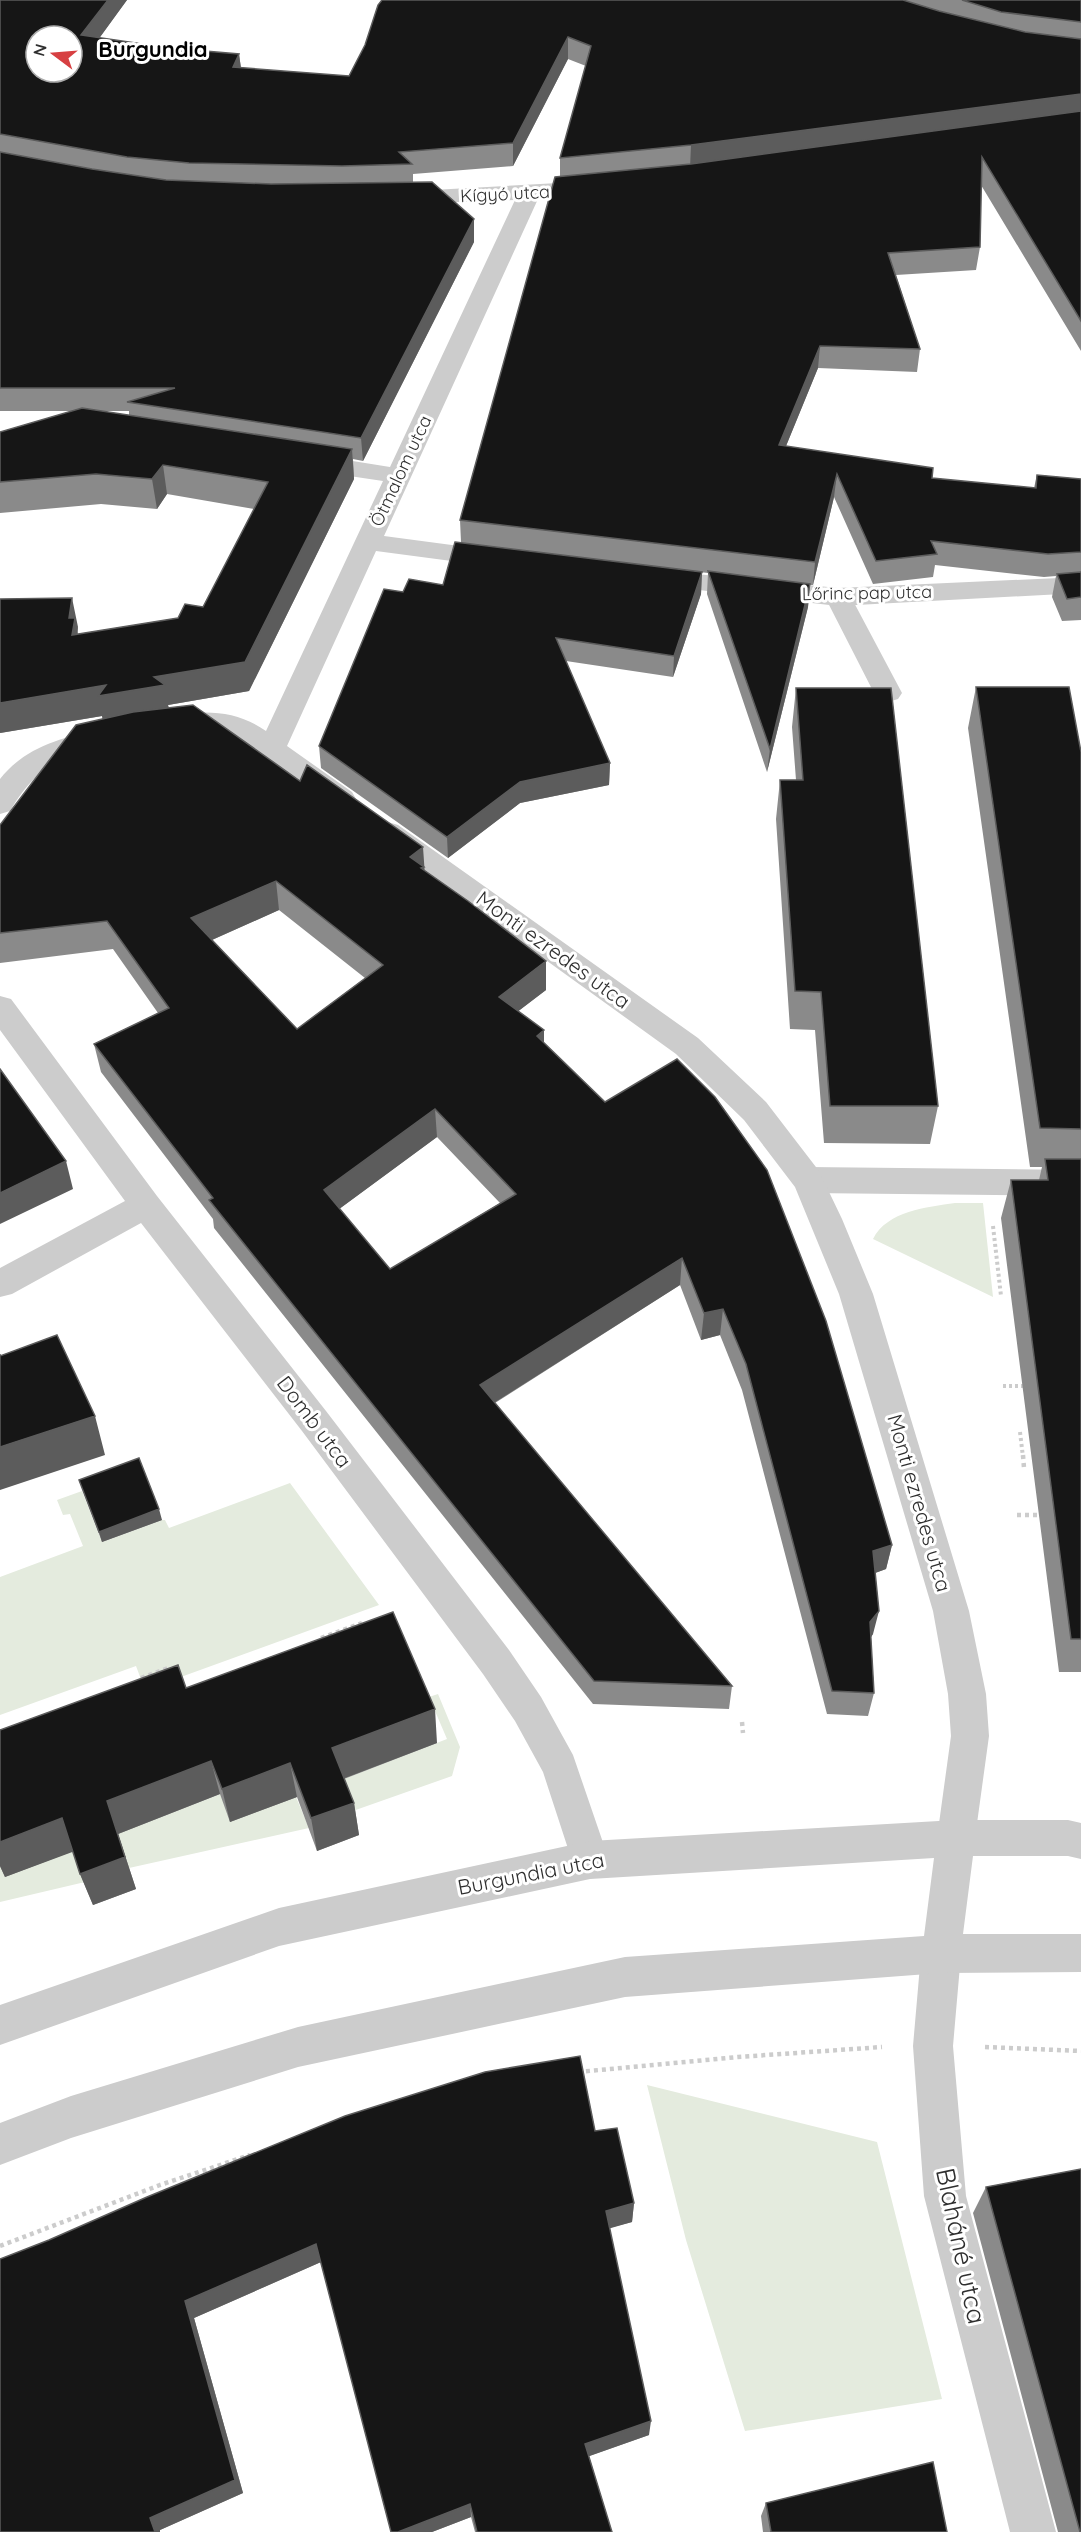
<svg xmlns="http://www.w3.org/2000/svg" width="1081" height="2532" font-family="Quicksand,sans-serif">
  <rect width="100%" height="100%" fill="#fff"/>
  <path fill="#e4ebde" d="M955 1203H983L993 1297 873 1239C887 1211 927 1207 955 1203Z
    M290 1483 379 1605 145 1690 136 1666 0 1715V1577L83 1546 70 1514 63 1515 57 1500 82 1491 102 1542 162 1520H165L169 1528Z
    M438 1694 460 1747 452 1776 350 1812 338 1781 447 1739 429 1697Z
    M220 1794 296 1797 309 1828 129 1868 117 1834Z
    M75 1850 85 1882 0 1902V1859Z
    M647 2085 877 2142 942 2399 745 2431 686 2240Z"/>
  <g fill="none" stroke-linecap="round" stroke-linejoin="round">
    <path stroke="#ccc" stroke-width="4" stroke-dasharray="3 3" stroke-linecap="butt" d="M993 1226 1001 1296
      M1003 1386H1023
      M1020 1432 1023 1457"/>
    <path stroke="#ccc" stroke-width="4.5" stroke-dasharray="4 4" stroke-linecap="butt" d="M1023 1455 1024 1468
      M1017 1515H1040
      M321 1638 362 1623
      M141 1678 171 1667
      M742 1722 743 1733
      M985 2047 1081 2051
      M578 2072 738 2057 882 2047
      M0 2246 160 2185 250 2155"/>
    <path fill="#ccc" fill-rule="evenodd" d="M838 588 847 591 851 597 902 693 898 699 888 702 878 699 874 693 825 597 829 591Z
      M808 1167 1081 1170V1196L808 1193 797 1189 792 1180 797 1171Z"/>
    <path fill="#ccc" fill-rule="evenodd" d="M595 181 603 183 606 188 603 193 538 199 384 536 497 551 506 553 510 559 506 565 497 567 376 551 287 746 352 792 356 799 352 806 342 809 332 806 232 734 208 731 171 735 161 733 157 726 161 719C198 709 235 709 266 731L383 481 309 470 300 467 296 462 300 457 309 454 390 467 515 200 404 204 396 202 393 197 396 192Z
      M656 570 838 588 1081 577V593L838 606 647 584 643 578 647 572Z
      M99 730 109 732 113 739 109 746C58 760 38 764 10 811L0 814V779C24 748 62 737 99 730Z
      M388 822 398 825 698 1038 766 1102 819 1171 842 1219 873 1294 969 1611 986 1694 989 1736 975 1838 970 1851 956 1856 942 1851 937 1838 951 1736 948 1694 933 1611 839 1294 795 1187 744 1120 676 1054 378 839 374 832 378 825Z
      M0 996 11 999 157 1196 326 1411 509 1650 541 1697 573 1755 609 1860 604 1873 590 1879 576 1873 543 1772 515 1721 483 1674 302 1431 141 1223 12 1294 0 1297V1268L125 1201 0 1030Z
      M941 1935 955 1940 961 1954 953 2046 966 2196 1056 2532H1010L924 2196 913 2046 921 1954 927 1940Z"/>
    <path fill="#ccc" fill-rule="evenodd" d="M956 1820H1068L1081 1823V1859L1068 1856H973L963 1934H1081V1972L941 1973 625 1997 298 2067 71 2138 0 2165V2123L71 2096 298 2027 625 1957 924 1936 934 1858 590 1879 279 1946 0 2045V2005L279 1908 590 1841Z"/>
  </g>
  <path fill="#8a8a8a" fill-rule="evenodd" d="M0 0H127L99 38 170 48 239 54 241 68 349 76 365 45 382 0H1081V351L981 185 980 247 976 270 896 275 920 349 917 372 818 368 786 446 932 478 1034 488 1037 475 1081 479V620L1062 621 1052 597 1056 576 1044 577 935 565 933 577 873 584 834 497 813 585H810L808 607 767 772 707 594 708 573 610 561 702 572 701 594 673 677 566 661 610 763 609 785 520 803 448 858 321 768 319 746 403 592 443 585 461 542 460 520 560 177V158L586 66 568 59 513 166 413 174V182L474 219V242L363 461 353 459 354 479 249 691 168 705 169 708 424 871 546 990 518 1011 544 1030V1043L892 1545 886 1569 875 1573 873 1634 871 1637 874 1693 868 1716 827 1714 742 1390 720 1335 701 1340 680 1285 495 1403 732 1686 729 1709 593 1704 214 1228 213 1219 101 1072 94 1044 158 1013 113 949 0 963V825L103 719 102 716 0 733 78 627V634L178 618 203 607 254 509 167 494 157 509 101 504 0 513V432L73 411H0ZM101 411H129V415ZM279 910 365 978 297 1029 212 940ZM437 1137 500 1203 390 1269 339 1209Z
    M976 687 1081 752V1672H1059L1001 1218 1011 1180H1039L1042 1167H1030L968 728Z
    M796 688 938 1106 930 1144 824 1143 815 1030 790 1029 776 819 780 780H796L792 727Z
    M79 1480 162 1520 102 1542Z
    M186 1688 437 1743 344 1779 354 1803 359 1835 317 1851 297 1797 230 1822 220 1794 118 1834 136 1889 93 1905 80 1874 73 1851 5 1877 0 1866V1730Z
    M595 2131 634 2203 632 2222 609 2228 649 2435 589 2456 612 2532H475L471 2517 432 2532H391L321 2262 194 2318 243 2493 160 2530 0 2259Z
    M986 2187 1081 2532H1058L973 2213Z
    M766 2503 947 2532H763L761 2516Z"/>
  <path fill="#5c5c5c" d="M108 0H127L85 58 81 35Z
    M568 37V59L513 166V143Z
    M239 54 242 76 233 67Z
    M1081 94V116L690 168 691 145Z
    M474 219V242L363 461 361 438Z
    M820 346 818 368 777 468 779 445Z
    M352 449 354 479 249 691 168 705 170 714 104 725 102 716 0 733V703L154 677Z
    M163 465 167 494 157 509 152 479Z
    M837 474 834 497 813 585 815 562Z
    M702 572 701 594 673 677 674 656Z
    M810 584 808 607 767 772 770 749Z
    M72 598 78 627 77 632 80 648 78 664 69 618Z
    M610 763 609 785 520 803 448 858 447 837 520 782Z
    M423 847 425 876 410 857Z
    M276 881 279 910 196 947 191 918Z
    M546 961V990L499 1026V997Z
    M544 1030V1059L537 1036Z
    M435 1109 437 1137 327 1218 324 1190Z
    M66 1161 73 1189 0 1224V1193Z
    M682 1258 680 1285 481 1411 480 1385Z
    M723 1309 720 1335 701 1340 704 1313Z
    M95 1416 105 1455 0 1490V1447Z
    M159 1509 162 1520 102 1542 99 1532Z
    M892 1545 886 1569 867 1576 873 1551Z
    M879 1611 873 1634 865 1646 870 1622Z
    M435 1709 437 1743 337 1781 332 1748Z
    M211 1761 220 1794 118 1834 136 1889 93 1905 80 1874 107 1801Z
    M290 1763 297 1797 230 1822 222 1789Z
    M354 1803 359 1835 317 1851 311 1818Z
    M62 1818 75 1851 5 1877 0 1866V1842Z
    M634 2203 632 2222 604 2230 606 2211Z
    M316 2244 321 2262 194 2318 243 2493 160 2530V2532H155L150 2518 185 2301Z
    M651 2421 649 2435 584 2458 585 2444Z
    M470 2504 471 2517 432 2532H398Z"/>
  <path fill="#161616" stroke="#5c5c5c" stroke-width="1.5" fill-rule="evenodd" d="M0 0H108L81 35 170 48 239 54 233 67 349 76 365 45 378 5 382 0H903L939 11 1025 32 1081 39V94L691 145 560 158 591 46 568 37 513 143 399 152 412 164 342 166 189 163 127 157 0 134ZM36 36H72V72H36Z
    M962 0H1081V22L1001 12Z
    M1081 111V321L982 157 980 247 888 253 920 349 820 346 779 445 933 468 932 478 1036 488 1037 475 1081 479V552L1048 554 931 541 937 554 876 561 837 474 815 562 460 520 555 177 691 164Z
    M0 152 92 169 166 180 271 184 432 182 474 219 361 438 127 402 175 388H0Z
    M82 408 352 449 245 662 154 677 165 685 98 696 106 685 0 703V599L72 598 69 618H75L72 635 178 618 185 604 203 607 268 482 163 465 152 479 96 474 0 482V432Z
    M455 542 702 572 674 656 556 638 610 763 520 782 447 837 319 746 384 589 403 592 409 579 443 585Z
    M708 571 810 584 770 749Z
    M1081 572V597L1067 599 1057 574Z
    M976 687H1069L1081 752V1129L1040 1128Z
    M796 688H891L938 1106H830L821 992 795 991 780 780H803Z
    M193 705 300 781 307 765 423 847 410 857 424 867 421 868 468 901 546 961 499 997 544 1030 537 1036 605 1102 677 1059 715 1097 767 1170 826 1321 892 1545 873 1551 879 1611 870 1622 874 1693 832 1691 746 1364 723 1309 704 1313 682 1258 480 1385 732 1686 594 1681 209 1200 213 1198 94 1044 169 1008 107 921 0 933V825L76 725 133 712ZM276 881 383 965 297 1029 191 918ZM435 1109 516 1194 390 1269 324 1190Z
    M0 1069 66 1161 0 1193Z
    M1045 1159H1081V1639H1071L1011 1180H1048Z
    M57 1335 95 1416 0 1447V1354V1356Z
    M139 1458 159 1509 99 1532 79 1480Z
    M393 1612 435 1709 332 1748 354 1803 311 1818 290 1763 222 1789 211 1761 107 1801 125 1857 80 1874 62 1818 0 1842V1730L178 1665 186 1688Z
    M580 2056 595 2131 617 2128 634 2203 606 2211 651 2421 585 2444 612 2532H477L470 2504 398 2532H391L316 2244 185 2301 235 2480 150 2518 155 2532H0V2259L49 2240 147 2197 345 2116 485 2072Z
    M1081 2169V2532H1080L986 2187Z
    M933 2462 947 2532H771L766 2503Z"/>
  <g text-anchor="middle" stroke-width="6" stroke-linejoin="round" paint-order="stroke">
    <g font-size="18" fill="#2f2f2f" stroke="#fff">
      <text transform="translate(505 194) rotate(-3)" y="6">Kígyó utca</text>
      <text transform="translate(401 471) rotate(-65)" y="6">Ötmalom utca</text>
      <text transform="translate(867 593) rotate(-1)" y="6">Lőrinc pap utca</text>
    </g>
    <g font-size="21" fill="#2f2f2f" stroke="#fff">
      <text transform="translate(553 950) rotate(36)" y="7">Monti ezredes utca</text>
      <text transform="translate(314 1422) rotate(53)" y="7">Domb utca</text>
      <text transform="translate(919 1503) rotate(74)" y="7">Monti ezredes utca</text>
      <text transform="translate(531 1874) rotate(-11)" y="7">Burgundia utca</text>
    </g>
    <g font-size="22" font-weight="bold" fill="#000" stroke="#fff">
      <text x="153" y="57">Burgundia</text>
    </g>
    <g font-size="26" fill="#2f2f2f" stroke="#fff">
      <text transform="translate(961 2246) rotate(78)" y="9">Blaháné utca</text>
    </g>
  </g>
  <g transform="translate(54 54) rotate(286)"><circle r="28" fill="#ffffff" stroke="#acacac" stroke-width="1.5"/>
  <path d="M0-4.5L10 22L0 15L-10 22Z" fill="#d74042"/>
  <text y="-9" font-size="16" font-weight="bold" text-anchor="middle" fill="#2f2f2f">N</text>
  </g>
</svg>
